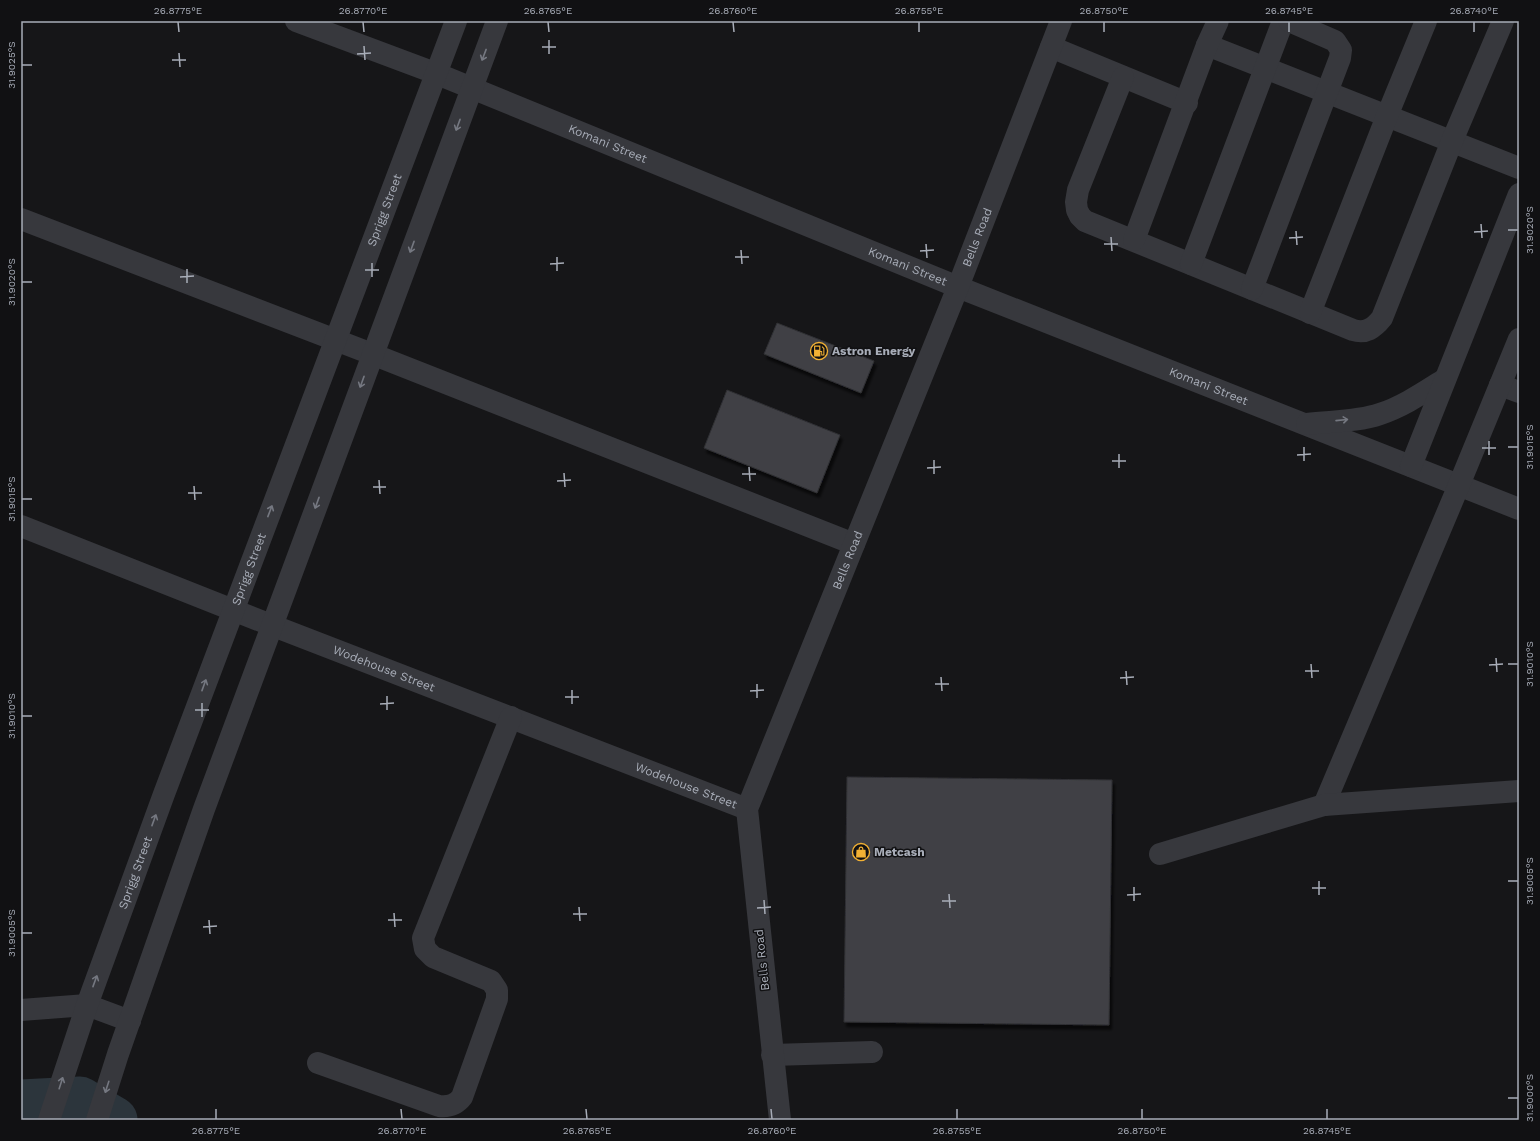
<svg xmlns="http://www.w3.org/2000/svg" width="1540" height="1141" font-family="'Work Sans',sans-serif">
  <defs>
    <filter id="shadow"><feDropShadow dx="2.5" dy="4.5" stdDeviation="1" flood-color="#0009"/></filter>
  </defs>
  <rect width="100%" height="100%" fill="#161618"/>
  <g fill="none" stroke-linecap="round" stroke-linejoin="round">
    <path stroke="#2c353c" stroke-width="47" d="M21 1103 80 1100 114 1120"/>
  </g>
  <path fill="#404145" stroke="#303034" filter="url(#shadow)" d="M777 323 874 361 861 393 764 354Z
    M727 390 840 435 817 493 704 448Z
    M847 777 1112 780 1109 1025 844 1022Z"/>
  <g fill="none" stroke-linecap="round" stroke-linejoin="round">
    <g stroke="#37383d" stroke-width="22">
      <path id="s1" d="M296 21 435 73 958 287 1519 509"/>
      <path d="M1207 45 1519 168"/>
      <path d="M1051 47 1187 103"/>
      <path d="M1123 77 1078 190 1076 202 1077 210 1080 216 1085 221 1353 330C1366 334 1374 328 1382 318L1452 141 1503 21"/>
      <path d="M21 219 372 354 854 544"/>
      <path d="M1134 240 1207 45 1218 21"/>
      <path d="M1191 264 1283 21"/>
      <path d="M1252 289 1340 58 1341 50 1335 41 1289 21"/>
      <path d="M1310 313 1387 116 1426 21"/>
      <path d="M1500 385 1519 392"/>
      <path d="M1307 424C1331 421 1357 422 1380 414 1404 406 1424 392 1445 379"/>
      <path d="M1411 466 1519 194"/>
      <path id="s2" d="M21 526 271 625 747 809"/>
      <path d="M1324 805 1459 485 1519 339"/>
      <path d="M1160 854 1324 805 1519 791"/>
      <path d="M21 1010 87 1005 130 1021"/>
      <path d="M772 1055 872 1052"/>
      <path d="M318 1063 439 1106C449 1107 456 1105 462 1097L497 999V990L491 981 433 957 425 949 423 938 511 717"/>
      <path id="s3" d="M49 1120 87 1005 164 794 456 21"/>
      <path d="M97 1120 118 1054 204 809 497 21"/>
      <path id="s4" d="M780 1120 747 809 958 287 1061 21"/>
    </g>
  </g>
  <defs><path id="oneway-shaft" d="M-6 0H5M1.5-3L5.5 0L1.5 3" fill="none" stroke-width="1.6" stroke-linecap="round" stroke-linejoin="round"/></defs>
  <g stroke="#757881">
    <use href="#oneway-shaft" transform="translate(484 55) rotate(111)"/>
    <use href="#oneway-shaft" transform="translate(458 125) rotate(110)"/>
    <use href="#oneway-shaft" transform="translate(412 247) rotate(110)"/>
    <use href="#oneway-shaft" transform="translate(362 382) rotate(110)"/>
    <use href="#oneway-shaft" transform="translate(1342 420) rotate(-6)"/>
    <use href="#oneway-shaft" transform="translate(317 503) rotate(110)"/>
    <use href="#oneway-shaft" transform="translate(270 511) rotate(-69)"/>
    <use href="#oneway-shaft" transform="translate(204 685) rotate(-70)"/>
    <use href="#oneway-shaft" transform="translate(154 820) rotate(-70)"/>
    <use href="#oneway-shaft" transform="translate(95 981) rotate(-70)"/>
    <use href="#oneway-shaft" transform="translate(61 1083) rotate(-72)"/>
    <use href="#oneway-shaft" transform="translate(107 1087) rotate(108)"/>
  </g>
  <path fill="none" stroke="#a8adb8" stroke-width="1.5" d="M178 22 179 32M363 22 364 32M548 22 549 32M733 22 734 32M919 22V32M1104 22V32M1289 22V32M1474 22V32M549 40V54M364 46 365 60M542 47H556M179 53 180 67M357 54 371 53M172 60H186M22 65H32M1481 224 1482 238M1508 230H1518M1296 231 1297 245M1474 232 1488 231M1111 237 1112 251M1289 238 1303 237M926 244 927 258M1104 244H1118M741 250 742 264M920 251 934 250M557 257V271M735 257H749M372 263V277M550 264 564 263M187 269V283M365 270H379M180 277 194 276M22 282H32M1489 441V455M1304 447V461M1508 447H1518M1482 448H1496M1119 454V468M1297 455 1311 454M934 460V474M1112 461H1126M749 467 750 481M927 468 941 467M564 473 565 487M742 474H756M379 480 380 494M557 481 571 480M194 486 195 500M373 487H386M188 493H202M22 499H32M1496 658 1497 672M1311 664 1312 678M1508 664H1518M1489 665 1503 664M1126 671 1127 685M1305 671H1319M941 677 942 691M1120 678 1134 677M757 684V698M935 684H949M572 690V704M750 691 764 690M387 696V710M565 697H579M202 703V717M380 704 394 703M195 710H209M22 716H32M1319 881V895M1508 881H1518M1134 887V901M1312 888H1326M949 894 950 908M1127 895 1141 894M764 900 765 914M942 901H956M579 907 580 921M757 908 771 907M394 913 395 927M573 914H587M209 920 210 934M388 920H402M203 927 217 926M22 933H32M1508 1098H1518M216 1109V1119M401 1109 402 1119M586 1109 587 1119M771 1109 772 1119M957 1109V1119M1142 1109V1119M1327 1109V1119"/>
  <defs>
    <g id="fuel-ring" transform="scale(0.9)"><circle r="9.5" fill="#111113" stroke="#f2b134" stroke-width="1.5"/><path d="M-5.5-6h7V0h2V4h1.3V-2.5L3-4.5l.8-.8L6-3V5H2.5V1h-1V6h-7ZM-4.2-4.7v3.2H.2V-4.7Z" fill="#f2b134"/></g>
    <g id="shop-ring" transform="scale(0.9)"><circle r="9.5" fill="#111113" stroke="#f2b134" stroke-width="1.5"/><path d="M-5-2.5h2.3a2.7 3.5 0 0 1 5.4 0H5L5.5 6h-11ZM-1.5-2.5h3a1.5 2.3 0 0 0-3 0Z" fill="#f2b134"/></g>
  </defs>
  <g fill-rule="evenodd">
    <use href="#fuel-ring" x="819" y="351"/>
    <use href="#shop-ring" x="861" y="852"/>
  </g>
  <g text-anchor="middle" stroke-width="3" stroke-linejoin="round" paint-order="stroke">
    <g font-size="12" fill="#a8adb8" stroke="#111113">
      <text dy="4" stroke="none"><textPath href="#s1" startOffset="335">Komani Street</textPath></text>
      <text dy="4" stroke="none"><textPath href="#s3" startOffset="970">Sprigg Street</textPath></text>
      <text dy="4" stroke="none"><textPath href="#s4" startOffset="929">Bells Road</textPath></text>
      <text dy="4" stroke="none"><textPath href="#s1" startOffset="659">Komani Street</textPath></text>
      <text dy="4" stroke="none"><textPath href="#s1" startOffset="983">Komani Street</textPath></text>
      <text dy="4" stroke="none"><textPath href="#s4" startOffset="581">Bells Road</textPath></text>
      <text dy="4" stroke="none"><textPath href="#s3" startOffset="586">Sprigg Street</textPath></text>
      <text dy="4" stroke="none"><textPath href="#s2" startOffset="390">Wodehouse Street</textPath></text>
      <text dy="4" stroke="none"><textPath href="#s2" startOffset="714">Wodehouse Street</textPath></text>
      <text dy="4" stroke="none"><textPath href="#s3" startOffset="262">Sprigg Street</textPath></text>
      <text transform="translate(762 960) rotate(-96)" y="4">Bells Road</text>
    </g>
    <g font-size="12" font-weight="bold" fill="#a8adb8" stroke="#111113" text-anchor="start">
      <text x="832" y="355">Astron Energy</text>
      <text x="874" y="856">Metcash</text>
    </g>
  </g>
  <rect width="1540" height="1141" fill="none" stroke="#111113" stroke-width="44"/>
  <rect x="22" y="22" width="1496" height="1097" fill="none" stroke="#a8adb8" stroke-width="1.5"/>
  <g font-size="10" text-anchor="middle" fill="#a8adb8">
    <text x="178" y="14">26.8775°E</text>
    <text x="363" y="14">26.8770°E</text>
    <text x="548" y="14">26.8765°E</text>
    <text x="733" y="14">26.8760°E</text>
    <text x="919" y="14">26.8755°E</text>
    <text x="1104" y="14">26.8750°E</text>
    <text x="1289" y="14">26.8745°E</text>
    <text x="1474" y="14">26.8740°E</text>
    <text transform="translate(11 65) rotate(-90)" y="4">31.9025°S</text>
    <text transform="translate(1529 230) rotate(-90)" y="4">31.9020°S</text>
    <text transform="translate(11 282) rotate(-90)" y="4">31.9020°S</text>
    <text transform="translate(1529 447) rotate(-90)" y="4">31.9015°S</text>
    <text transform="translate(11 499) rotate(-90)" y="4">31.9015°S</text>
    <text transform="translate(1529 664) rotate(-90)" y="4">31.9010°S</text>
    <text transform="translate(11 716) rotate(-90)" y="4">31.9010°S</text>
    <text transform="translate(1529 881) rotate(-90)" y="4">31.9005°S</text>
    <text transform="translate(11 933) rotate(-90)" y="4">31.9005°S</text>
    <text transform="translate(1529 1098) rotate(-90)" y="4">31.9000°S</text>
    <text x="216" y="1134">26.8775°E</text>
    <text x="402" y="1134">26.8770°E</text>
    <text x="587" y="1134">26.8765°E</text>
    <text x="772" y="1134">26.8760°E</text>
    <text x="957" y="1134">26.8755°E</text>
    <text x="1142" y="1134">26.8750°E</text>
    <text x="1327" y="1134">26.8745°E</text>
  </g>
</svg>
